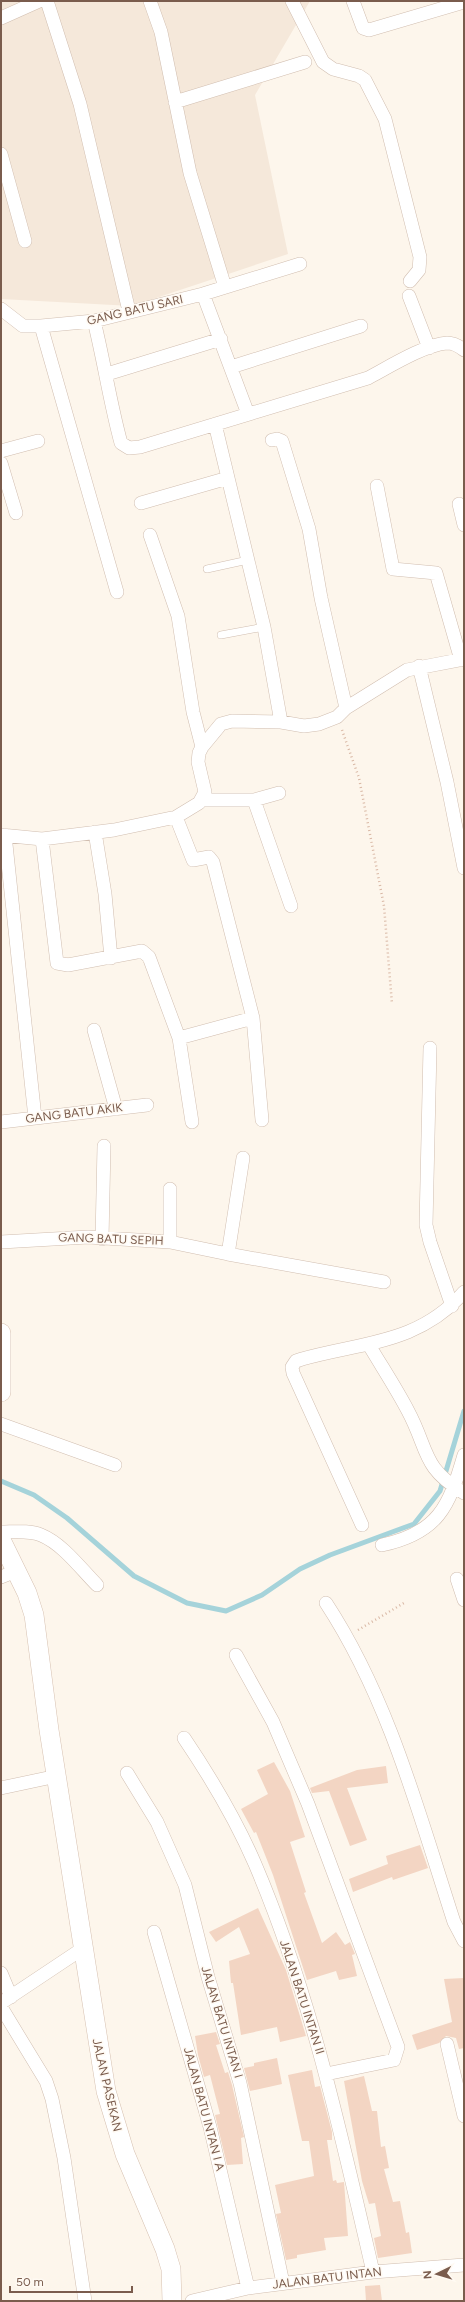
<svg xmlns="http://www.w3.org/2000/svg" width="465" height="2302" font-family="Figtree,sans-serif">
  <rect width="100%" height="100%" fill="#fdf6ec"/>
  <path fill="#f5e8da" d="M1 1H310L255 95 288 254 132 306 1 299Z"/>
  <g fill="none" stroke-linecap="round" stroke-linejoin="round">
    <path stroke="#a5d3da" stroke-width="5" d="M1 1481 34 1495 67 1518 134 1576 187 1603 226 1611 262 1595 300 1569 330 1555 414 1524 440 1491 464 1411"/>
  </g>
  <path fill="#f3d5c3" d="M274 1762 290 1791 305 1837 290 1842 306 1892 304 1893 322 1943 336 1932 345 1945 350 1942 355 1954 352 1955 357 1976 339 1980 336 1971 307 1980 273 1875 256 1832 254 1833 241 1809 268 1794 257 1770Z
    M386 1766 388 1783 347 1788 367 1840 350 1846 329 1791 312 1793 310 1788 357 1770Z
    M420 1845 428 1868 393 1880 392 1877 353 1892 349 1879 388 1864 386 1856Z
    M258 1908 286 1970 306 2036 280 2042 277 2027 241 2035 233 1983H231L229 1961 250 1954 239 1927 216 1942 209 1932Z
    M464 1978V2048L459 2049 456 2038 446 2036 439 2043 417 2050 412 2035 452 2022 444 1979Z
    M216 2032 220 2044 216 2045 225 2073 228 2072 232 2085 244 2137 241 2138 243 2164 227 2165 215 2115 220 2114 210 2075 204 2077 198 2055 195 2036Z
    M277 2058 282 2084 250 2091 244 2068 254 2066V2063Z
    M312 2070 315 2087 320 2086 332 2132V2140H327L333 2181 336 2180 337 2183 344 2182 348 2236 324 2238 326 2250 297 2255V2258L286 2260 276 2214 281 2213 275 2185 314 2176 309 2141H302L288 2075Z
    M364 2076 372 2111H377L381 2147 385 2146 389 2168 384 2169 393 2202 400 2201 406 2233 409 2232 412 2253 378 2258 374 2238 381 2236 375 2203 369 2204 362 2181 344 2081Z
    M380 2285 382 2301H366L365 2286Z"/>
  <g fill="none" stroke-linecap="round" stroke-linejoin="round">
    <g stroke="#d1beb0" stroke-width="8">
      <path id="lane" d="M207 569 248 560
        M221 635 264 627"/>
    </g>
    <g stroke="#d1beb0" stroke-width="14">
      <path id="street" d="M47 1 80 104 129 311
        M150 1 161 32 190 173 225 287
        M292 1 323 62 333 69 359 76 365 80 385 119 420 257 419 270 410 281
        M353 1 363 28 369 30 464 2
        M1 18 39 1
        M175 102 305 62
        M1 154 25 241
        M203 294 248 414
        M409 296 429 348
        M1 309 23 326H41L94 321 203 294 300 264
        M94 321C104 361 110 403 121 443L129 448 140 447 368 378C387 368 426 344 447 343 453 343 459 346 464 350
        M41 326 117 592
        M231 367 361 326
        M107 374 221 339
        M215 424 264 627 281 722
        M272 440 277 439 282 441 309 529 321 598 346 708
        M1 451 38 441
        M1 463 16 513
        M377 486 393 569 436 573 461 660
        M141 503 228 478
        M459 504 464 525
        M150 535 178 616 193 712 202 747
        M419 666 447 782 464 868
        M201 800H254L279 793
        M254 800 291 906
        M176 817 193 860 209 857 213 862 253 1018
        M95 832 105 894 111 958
        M1 835 42 839 114 830 176 817 199 803 205 792 198 762 199 753 202 747 221 724 232 721 281 722 304 726 319 724 337 717 346 708 407 670 464 659
        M5 835 35 1118
        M42 839 57 963 68 965 142 951 149 957 179 1038 253 1018 262 1120
        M94 1030 116 1109
        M179 1038 192 1122
        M430 1048 426 1225 430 1242 452 1306
        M1 1122 147 1105
        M102 1239 104 1146
        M1 1242 88 1237 170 1242V1189
        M170 1242 228 1254 243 1158
        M228 1254 384 1282
        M369 1345C382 1367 396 1388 408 1411 429 1450 421 1467 464 1493
        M1 1424 115 1465
        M362 1525 293 1373 292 1367 296 1361 302 1359C362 1342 419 1344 464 1292
        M1 1532C14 1532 29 1530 41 1535 63 1544 81 1569 97 1585
        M382 1545C438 1533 449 1507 464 1455
        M1 1577 16 1571
        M457 1579 464 1600
        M326 1603C389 1699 419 1814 454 1922L464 1941
        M236 1655 273 1722 308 1804 398 2047 394 2060 326 2074
        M184 1738C211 1778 236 1820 255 1864 311 1995 341 2134 373 2272
        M127 1773 157 1822 185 1885 208 1977 240 2083 283 2283
        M1 1788 57 1776
        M154 1932 210 2127 248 2288
        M1 1973 11 1997
        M1 2003 82 1949
        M1 2007 46 2081 52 2099 64 2158 85 2301
        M447 2044 464 2116
        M192 2301 248 2288 373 2272 464 2265"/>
    </g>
    <g stroke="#d6c0b0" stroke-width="20">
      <path id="secondary" d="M1 1333V1392
        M1 1540 27 1593 34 1615 49 1730 106 2091 125 2154 165 2249 171 2269 172 2301"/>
    </g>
    <path stroke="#d9b8a5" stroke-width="2.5" stroke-dasharray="1 3" stroke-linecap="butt" d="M342 730 359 778 384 906 392 1004
      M358 1630 404 1603"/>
    <use href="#lane" stroke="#fff" stroke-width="7"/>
    <use href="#street" stroke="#fff" stroke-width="13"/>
    <use href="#secondary" stroke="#fff" stroke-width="19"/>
  </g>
  <g text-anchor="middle" stroke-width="3" stroke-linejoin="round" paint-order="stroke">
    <g font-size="12" fill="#7a5c4d" stroke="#fffaf3">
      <text transform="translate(135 310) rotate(-13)" y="4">GANG BATU SARI</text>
      <text transform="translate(74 1113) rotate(-7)" y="4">GANG BATU AKIK</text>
      <text transform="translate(111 1239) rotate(2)" y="4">GANG BATU SEPIH</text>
      <text transform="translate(302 1997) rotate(72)" y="4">JALAN BATU INTAN II</text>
      <text transform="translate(222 2022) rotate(73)" y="4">JALAN BATU INTAN I</text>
      <text transform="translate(107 2085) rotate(77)" y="4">JALAN PASEKAN</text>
      <text transform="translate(204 2109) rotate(75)" y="4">JALAN BATU INTAN I A</text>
      <text transform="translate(327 2278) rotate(-7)" y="4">JALAN BATU INTAN</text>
    </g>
  </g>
  <rect width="465" height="2302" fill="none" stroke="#7a5c4d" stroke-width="4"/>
  <g transform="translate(437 2274) rotate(265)" stroke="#fffaf3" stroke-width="3" paint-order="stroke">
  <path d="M0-3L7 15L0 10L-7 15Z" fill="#7a5c4d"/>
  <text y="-6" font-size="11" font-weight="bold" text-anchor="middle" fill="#7a5c4d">N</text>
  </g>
  <path d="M10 2286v6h122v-6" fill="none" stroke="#7a5c4d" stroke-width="2"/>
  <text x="16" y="2286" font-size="12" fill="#7a5c4d" stroke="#fffaf3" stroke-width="3" paint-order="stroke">50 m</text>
</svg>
